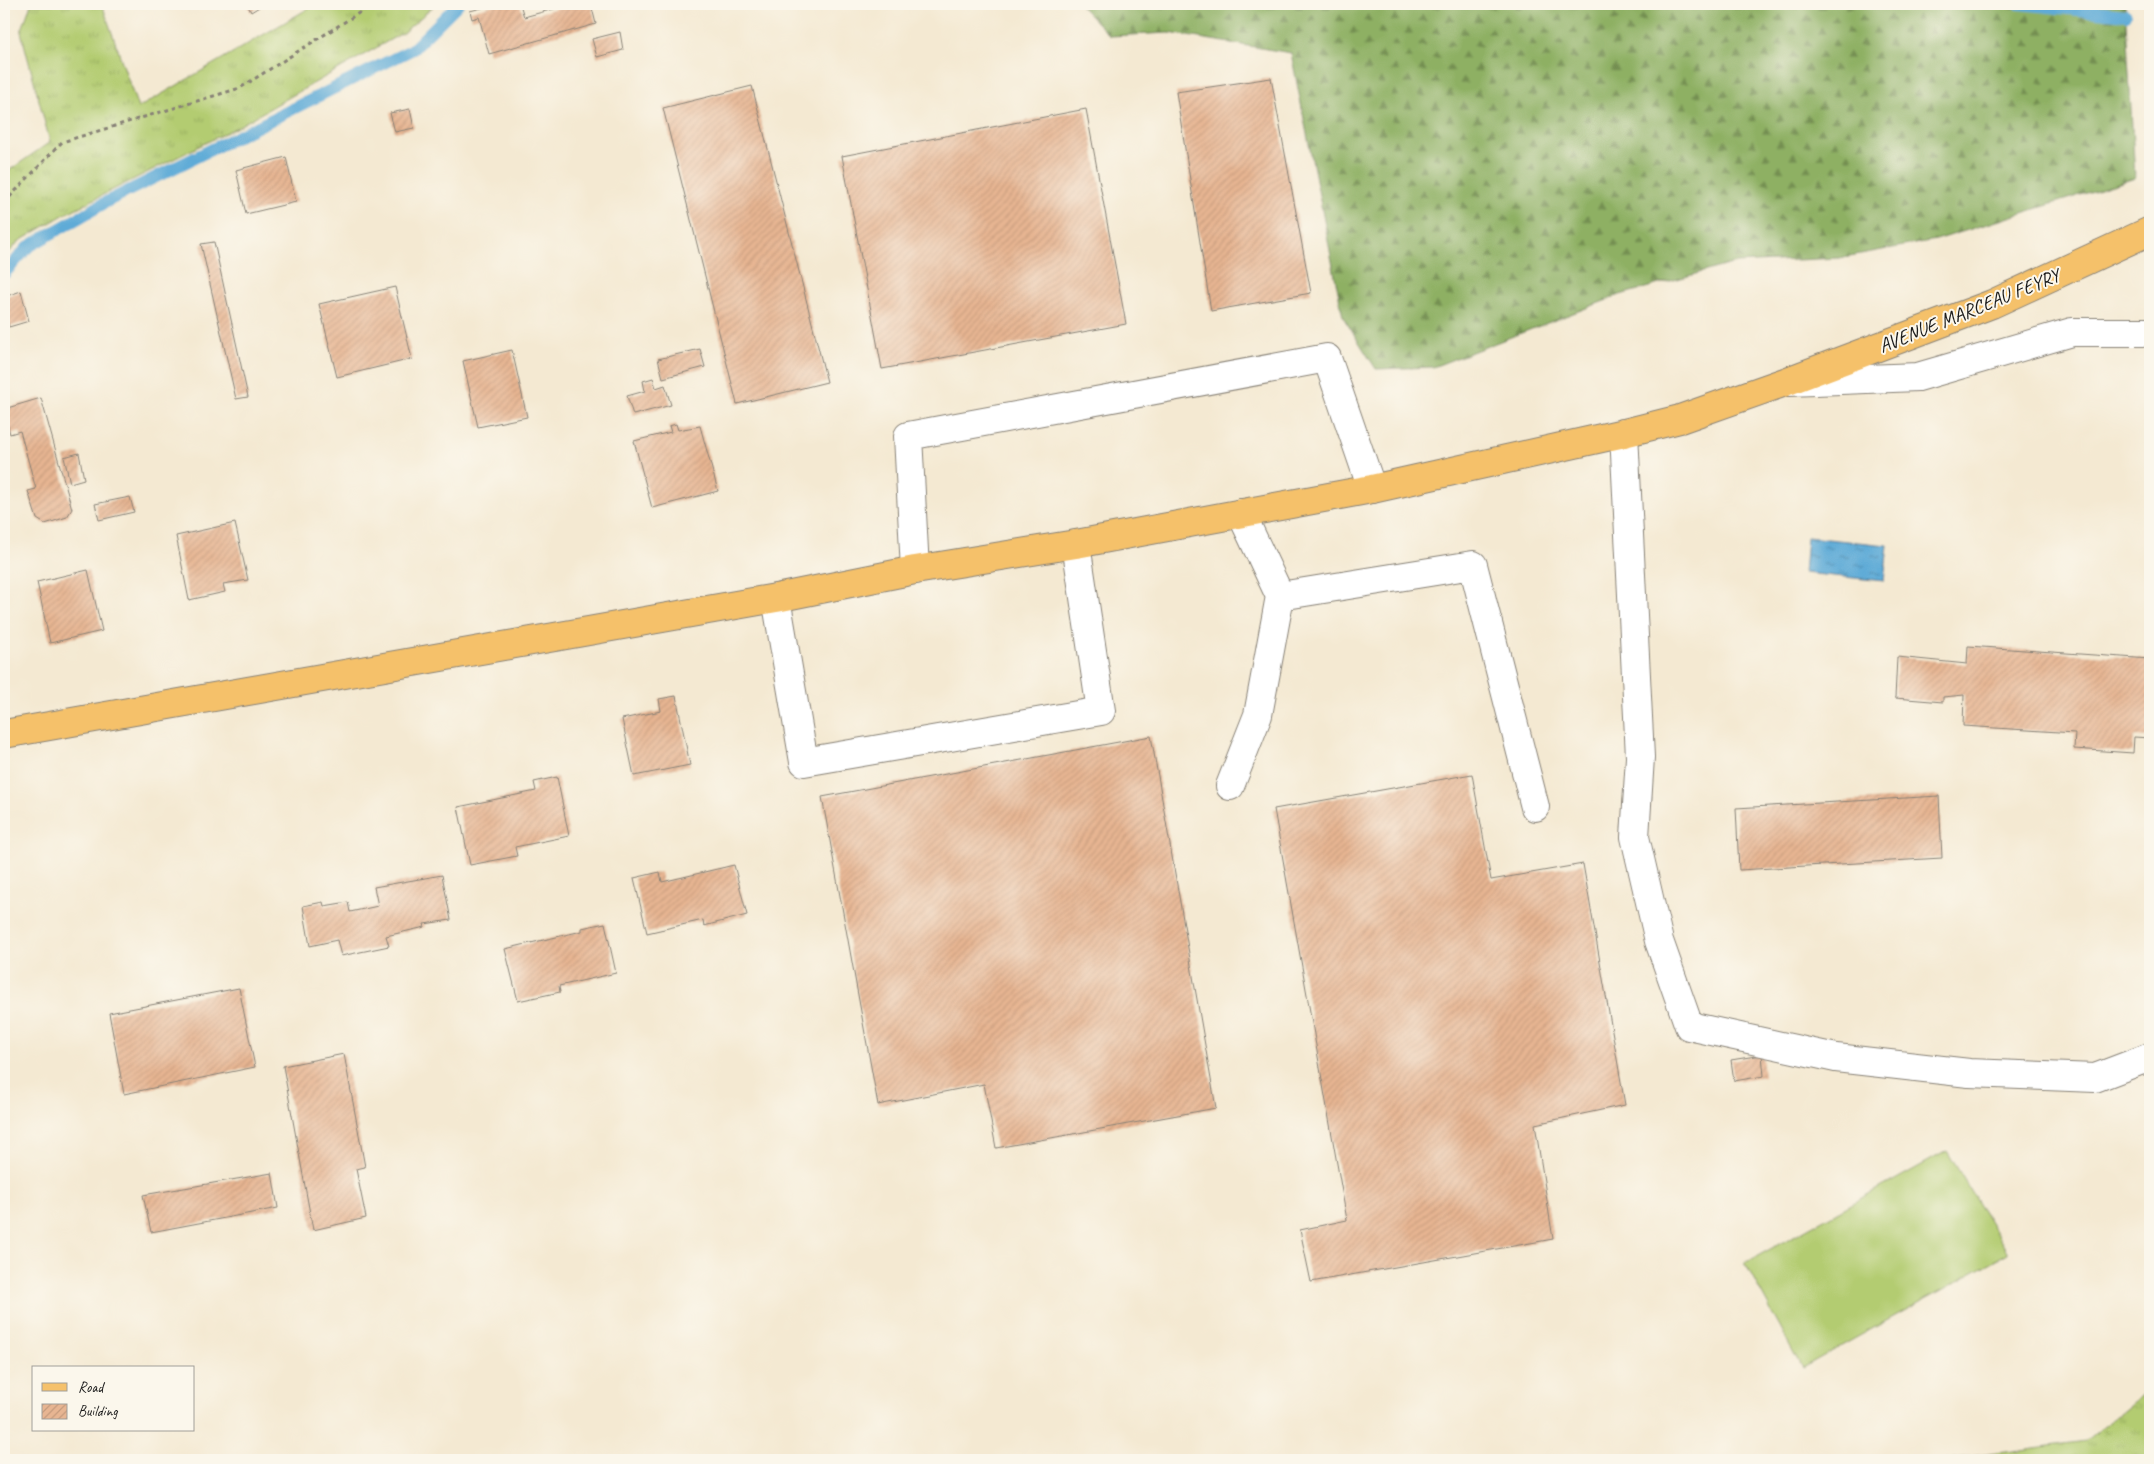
<svg xmlns="http://www.w3.org/2000/svg" width="2154" height="1464" font-family="Caveat,sans-serif">
  <defs>
    <pattern id="grass-tufts" width="24" height="20" patternUnits="userSpaceOnUse" patternTransform="scale(1.25)"><rect width="24" height="20" fill="#b3cc71"/><path d="M3 7l-1-3M5 7V3M7 7l1-3M15 17l-1-3M17 17v-4M19 17l1-3" fill="none" stroke="#99af61"/></pattern>
    <pattern id="forest-firs" width="22" height="20" patternUnits="userSpaceOnUse" patternTransform="scale(1.25)"><rect width="22" height="20" fill="#8eb063"/><path d="M5 1l3.5 6h-7zM16 11l3.5 6h-7z" fill="#738e51"/></pattern>
    <pattern id="water-ripples" width="26" height="14" patternUnits="userSpaceOnUse" patternTransform="scale(1.25)"><rect width="26" height="14" fill="#5eabd7"/><path d="M2 4q2-2 4 0t4 0M15 11q2-2 4 0t4 0" fill="none" stroke="#4d8aae"/></pattern>
    <pattern id="building-hatch" width="6" height="6" patternUnits="userSpaceOnUse" patternTransform="scale(1.25)"><rect width="6" height="6" fill="#e7b592"/><path d="M-1 1l2-2M0 6l6-6M5 7l2-2" fill="none" stroke="#c69b7d"/></pattern>
  </defs>
  <rect width="100%" height="100%" fill="#fbf7ec"/>
  <filter id="ink" filterUnits="userSpaceOnUse"><feTurbulence type="fractalNoise" baseFrequency=".02" numOctaves="2"/><feDisplacementMap in="SourceGraphic" scale="10" xChannelSelector="R" yChannelSelector="G"/><feConvolveMatrix kernelMatrix="1 2 1 2 8 2 1 2 1" color-interpolation-filters="sRGB"/></filter>
  <filter id="wash" filterUnits="userSpaceOnUse"><feTurbulence type="fractalNoise" baseFrequency=".0096" numOctaves="4" result="noise"/><feDisplacementMap in="SourceGraphic" scale="20" xChannelSelector="R" yChannelSelector="G"/><feGaussianBlur stdDeviation="1.12" result="paint"/><feColorMatrix in="noise" values="0 0 0 0 0 0 0 0 0 0 0 0 0 0 0 0 0 1.4 0 .05"/><feComposite in="paint" operator="in"/></filter>
  <g filter="url(#wash)">
    <rect width="100%" height="100%" fill="#f4e9d2"/>
    <path fill="url(#grass-tufts)" stroke="#687446" d="M31 4H102L138 108 316 4H436L404 32 237 127 65 214 18 242 4 259V174L50 142 21 32Z
      M2150 1389V1460H1946L2086 1441Z"/>
    <path fill="url(#forest-firs)" stroke="#556640" d="M1079 4H2125L2135 178 1936 240 1839 258 1735 263 1620 295 1433 367 1376 369 1343 317 1291 53 1169 33 1110 36Z"/>
    <path fill="#b3cc71" stroke="#687446" d="M1947 1151 2008 1253 1802 1368 1745 1263Z"/>
    <path fill="url(#water-ripples)" stroke="#3d647a" d="M1807 537 1888 545 1884 581 1804 573Z"/>
    <g fill="none" stroke-linecap="round" stroke-linejoin="round">
      <path stroke="#5eabd7" stroke-width="12" d="M2019 4 2126 15
        M4 274 28 247 108 201 413 49 458 4"/>
    </g>
    <g id="blocks">
      <path fill="url(#building-hatch)" d="M247 4H264L251 12Z
        M497 4H520L524 17 561 7V4H591L596 24 489 54 479 17 472 19 470 11Z
        M620 32 623 50 597 57 592 39Z
        M1271 78 1311 293 1211 311 1176 92Z
        M752 86 827 382 737 404 663 108Z
        M410 109 414 128 395 132 390 113Z
        M1086 109 1126 324 882 369 842 156Z
        M286 157 296 202 246 214 236 170Z
        M214 242 248 397 236 399 201 244Z
        M395 287 412 359 337 377 319 304Z
        M21 291 29 321 9 327 4 310V297Z
        M700 349 705 367 663 378 658 359Z
        M512 350 527 417 478 427 463 361Z
        M653 378 656 388 665 385 671 405 633 415 627 396 645 391 643 381Z
        M41 398 72 509 67 517 45 524 37 519 28 491 36 489 20 431 10 434 4 411V409Z
        M676 424 678 430 700 426 718 491 652 508 634 441 671 432 669 426Z
        M79 453 84 479 70 483 64 457Z
        M130 497 134 512 99 520 95 504Z
        M235 523 248 580 223 584 225 592 189 600 176 536Z
        M88 570 102 631 50 643 37 582Z
        M1968 646 2150 659V738L2134 737 2133 753 2074 749 2075 733 1963 726 1964 695 1943 697V702L1895 698 1897 657 1967 664Z
        M676 696 690 765 634 776 622 719 661 711 659 699Z
        M1151 736 1216 1108 996 1148 984 1084 878 1105 822 797Z
        M1472 774 1491 880 1583 864 1625 1105 1535 1124 1553 1239 1311 1282 1300 1230 1347 1220 1274 809Z
        M557 777 569 836 515 847 517 856 470 865 458 807 536 791 534 782Z
        M1939 796 1942 858 1739 870 1736 808Z
        M734 865 747 915 704 926 703 920 647 933 634 878 660 872 662 882Z
        M442 875 451 920 424 924 425 927 386 936 389 946 341 956 337 940 310 946 303 906 323 902 324 906 348 902 350 912 378 906 374 887Z
        M605 923 616 973 559 986 560 992 518 1001 505 949 582 931V928Z
        M239 988 255 1067 124 1094 109 1013Z
        M344 1054 365 1167 356 1169 366 1218 313 1230 283 1066Z
        M1762 1055 1764 1076 1734 1081 1731 1060Z
        M272 1173 278 1208 151 1232 143 1195Z"/>
    </g>
  </g>
  <g filter="url(#ink)">
    <use href="#blocks" fill-opacity="0" stroke="#888277" stroke-width="1"/>
    <g fill="none" stroke-linecap="round" stroke-linejoin="round">
      <g stroke="#888277" stroke-width="30">
        <path id="minor" d="M1789 382 1918 377 2072 332H2150
          M1624 433 1640 757 1635 837 1659 941 1689 1026 1836 1058 1969 1073 2095 1078 2150 1057
          M915 570 908 436 1327 358 1372 489
          M1280 596 1473 565 1535 807
          M776 598 804 762 1101 711 1076 544
          M1230 786 1258 715 1280 596 1241 513"/>
      </g>
      <g stroke="#888277" stroke-width="30">
        <path id="major" d="M4 734 776 598 915 570 1076 544 1372 489 1624 433 1680 419 1785 382 1992 304 2150 231"/>
      </g>
      <path stroke="#888277" stroke-width="3" stroke-dasharray="4 4" stroke-linecap="butt" d="M4 203 62 142 240 88 373 4"/>
      <use href="#minor" stroke="#fff" stroke-width="28"/>
      <use href="#major" stroke="#f5c16b" stroke-width="28"/>
    </g>
  </g>
  <g text-anchor="middle" stroke-width="4" stroke-linejoin="round" paint-order="stroke">
    <g font-size="20" fill="#1c1c1c" stroke="#fbf7ec">
      <text transform="translate(1969 310) rotate(-22)" y="7">AVENUE MARCEAU FEYRY</text>
    </g>
  </g>
  <rect width="2154" height="1464" fill="none" stroke="#fbf7ec" stroke-width="20"/>
  <rect x="32" y="1366" width="162" height="65" fill="#fbf7ec" stroke="#a29f99"/>
  <rect x="42" y="1383" width="25" height="8" fill="#f5c16b" stroke="#a29f99"/>
  <text x="78" y="1392" font-size="15" fill="#1c1c1c">Road</text>
  <rect x="42" y="1404" width="25" height="15" fill="url(#building-hatch)" stroke="#a29f99"/>
  <text x="78" y="1416" font-size="15" fill="#1c1c1c">Building</text>
</svg>
